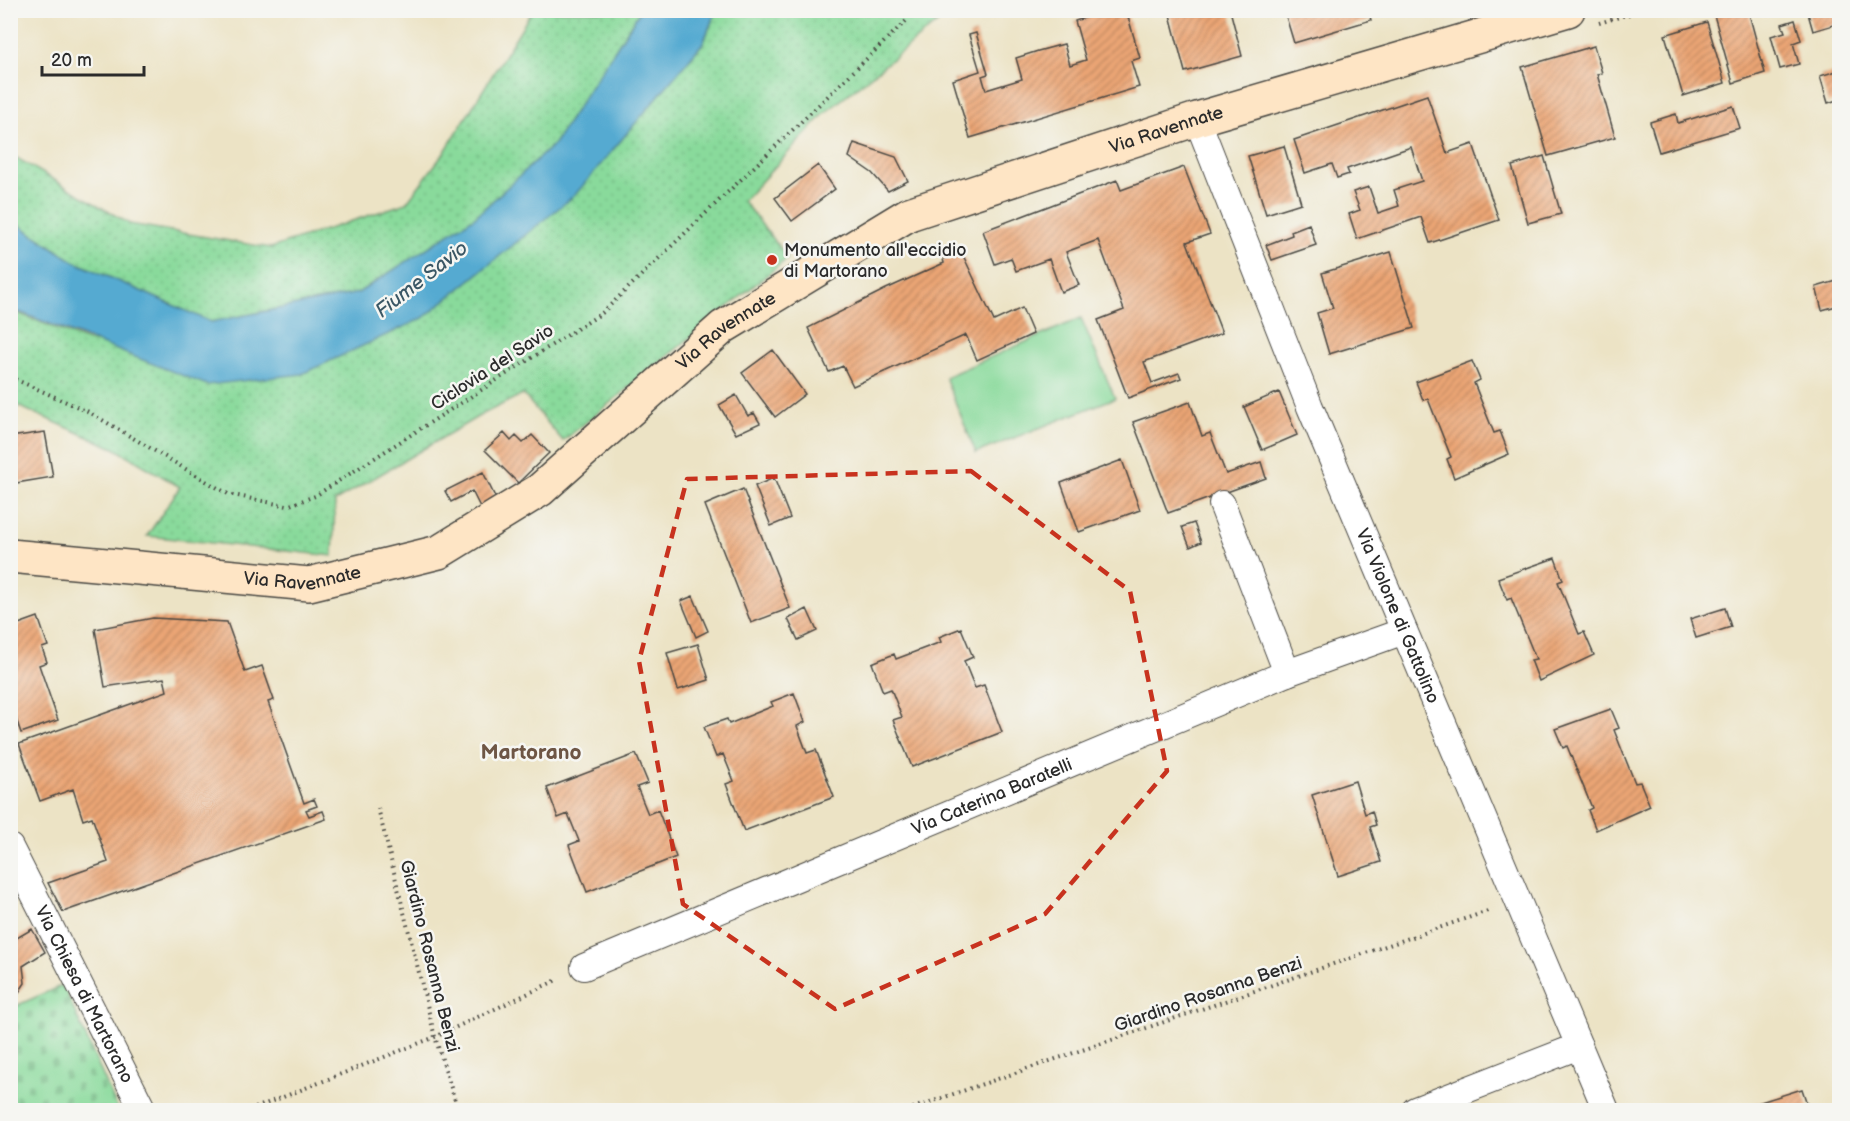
<svg xmlns="http://www.w3.org/2000/svg" width="1850" height="1121" font-family="'Balsamiq Sans',sans-serif">
  <defs>
    <pattern id="grass-dots" width="8" height="8" patternUnits="userSpaceOnUse" patternTransform="scale(1.5)"><rect width="8" height="8" fill="#89da9b"/><path d="M2 2h.1M6 6h.1" fill="none" stroke="#76bb86" stroke-width="1.8" stroke-linecap="round"/></pattern>
    <pattern id="cemetery-stones" width="16" height="16" patternUnits="userSpaceOnUse" patternTransform="scale(1.5)"><rect width="16" height="16" fill="#89da9b"/><path d="M2 7V4a2 2 0 0 1 4 0v3zM10 15v-3a2 2 0 0 1 4 0v3z" fill="#76bb86"/></pattern>
    <pattern id="building-hatch" width="6" height="6" patternUnits="userSpaceOnUse" patternTransform="scale(1.5)"><rect width="6" height="6" fill="#eba575"/><path d="M-1 1l2-2M0 6l6-6M5 7l2-2" fill="none" stroke="#bf8760"/></pattern>
  </defs>
  <rect width="100%" height="100%" fill="#f6f6f2"/>
  <filter id="ink" filterUnits="userSpaceOnUse"><feTurbulence type="fractalNoise" baseFrequency=".0167" numOctaves="2"/><feDisplacementMap in="SourceGraphic" scale="12" xChannelSelector="R" yChannelSelector="G"/><feConvolveMatrix kernelMatrix="1 2 1 2 8 2 1 2 1" color-interpolation-filters="sRGB"/></filter>
  <filter id="wash" filterUnits="userSpaceOnUse"><feTurbulence type="fractalNoise" baseFrequency=".008" numOctaves="4" result="noise"/><feDisplacementMap in="SourceGraphic" scale="24" xChannelSelector="R" yChannelSelector="G"/><feGaussianBlur stdDeviation="1.35" result="paint"/><feColorMatrix in="noise" values="0 0 0 0 0 0 0 0 0 0 0 0 0 0 0 0 0 1.4 0 .05"/><feComposite in="paint" operator="in"/></filter>
  <g filter="url(#wash)">
    <rect width="100%" height="100%" fill="#ece3c5"/>
    <path fill="url(#grass-dots)" stroke="#5a8263" stroke-width="1.5" d="M532 11H640L554 144 475 217 358 293 211 322 75 262 11 220 10 154 130 224 271 248 406 203 444 153Z
      M716 11H940L938 22 825 113 743 201 788 258 563 441 523 394 481 415 335 501 333 556 147 536 180 487 116 449 11 403 10 310 88 341 302 374 703 44Z"/>
    <path fill="url(#cemetery-stones)" stroke="#5a8263" stroke-width="1.5" d="M63 985 118 1110H11V1008Z"/>
    <path fill="#89da9b" stroke="#5a8263" stroke-width="1.5" d="M1081 318 1115 398 976 453 945 377Z"/>
    <path fill="#55aad1" stroke="#406a7e" stroke-width="1.5" d="M640 11H716L703 43 575 195 423 318 302 374 207 385 11 309V220L75 262 211 322 358 293 475 217 554 144Z"/>
    <g id="blocks">
      <path fill="url(#building-hatch)" d="M1109 10H1126L1140 58 1131 61 1139 87 970 138 953 80 980 71 969 35 976 33 988 74 982 76 986 90 1022 79 1016 58 1038 51 1064 44 1070 65 1086 60 1075 21Z
        M1230 10 1242 56 1185 72 1169 11Z
        M1284 10H1368L1371 20 1294 43Z
        M1729 10H1748L1765 73 1733 83 1714 15Z
        M1807 10H1840V23L1813 31Z
        M1795 20 1801 40 1793 43 1799 64 1780 69 1771 36 1785 32 1782 24Z
        M1707 22 1725 83 1683 96 1665 35Z
        M1594 46 1602 73 1597 74 1615 137 1548 156 1522 67Z
        M1840 70V99L1828 103 1820 76Z
        M1427 95 1447 153 1473 144 1499 220 1430 243 1421 217 1357 239 1349 214 1360 210 1353 192 1369 187 1378 213 1399 206 1394 190 1422 181 1411 147 1347 169 1349 174 1337 178 1332 164 1305 173 1294 140Z
        M1733 106 1740 128 1659 152 1650 122 1676 114 1678 123Z
        M854 143 896 157 908 181 888 191 872 173 849 157Z
        M1284 146 1301 203 1266 214 1248 156Z
        M1544 156 1561 214 1528 223 1512 166Z
        M818 165 835 189 792 221 775 198Z
        M1184 167 1210 234 1187 242 1222 333 1144 362 1152 383 1179 373 1181 378 1128 398 1098 320 1124 310 1098 240 1066 252 1079 285 1061 292 1049 259 1016 271 1011 258 995 264 983 231 1117 180 1121 190Z
        M1309 224 1316 245 1272 260 1266 245 1292 235 1291 231Z
        M961 251 994 321 1022 308 1033 334 977 360 966 335 853 386 843 366 829 372 808 328 886 289 944 263 943 259Z
        M1391 252 1414 328 1329 354 1317 313 1333 308 1322 273Z
        M1840 280V305L1822 310 1816 287Z
        M773 350 805 394 775 417 742 373Z
        M1472 361 1480 380 1474 383 1494 433 1500 431 1509 454 1454 478 1447 459 1451 457 1428 399 1423 400 1416 382Z
        M1279 392 1297 435 1262 450 1244 407Z
        M736 395 748 416 754 413 760 423 736 434 719 405Z
        M1190 402 1202 436 1210 433 1226 474 1261 462 1266 478 1168 513 1133 422Z
        M45 432 53 477 10 484V437Z
        M504 433 511 441 516 436 523 443 532 435 549 453 518 483 485 450Z
        M1122 460 1140 510 1079 532 1061 483Z
        M483 472 497 501 481 509 472 491 451 502 445 491Z
        M774 478 790 518 771 526 755 486Z
        M743 489 790 608 751 623 705 505Z
        M1194 523 1201 542 1190 547 1182 527Z
        M1555 558 1563 580 1558 582 1579 634 1584 632 1594 655 1539 681 1531 660 1536 659 1511 598 1507 600 1498 578Z
        M693 596 708 631 696 637 681 601Z
        M1725 608 1731 627 1696 638 1690 619Z
        M807 609 817 631 798 640 788 619Z
        M38 617 48 646 42 648 47 662 39 665 58 720 21 733 10 701V627Z
        M153 618 227 622 245 672 262 666 274 700 268 702 304 803 314 799 317 806 306 810 309 816 323 811 326 819 63 912 48 883 108 862 92 817 83 820 73 789 40 801 19 744 167 691 164 678 105 687 95 629Z
        M961 628 973 657 964 661 975 688 984 685 1002 732 912 767 893 720 902 717 891 689 883 692 872 663 894 654 896 659 941 642 939 637Z
        M698 644 709 680 678 690 667 653Z
        M794 693 805 722 797 726 807 753 816 750 834 797 744 831 726 784 734 781 723 754 716 757 704 727 727 719 729 724 773 706 771 702Z
        M1611 709 1619 728 1614 730 1635 783 1640 782 1650 806 1596 830 1588 810 1592 808 1567 746 1563 748 1555 729Z
        M636 754 648 783 637 787 648 814 658 810 676 857 587 892 569 845 579 841 568 814 558 818 547 788Z
        M1355 781 1365 814 1372 811 1376 825 1370 827 1381 862 1338 876 1312 795Z
        M32 929 45 952 23 966 25 983 19 992 10 995V942Z
        M1802 1089 1809 1110H1735Z"/>
    </g>
  </g>
  <g filter="url(#ink)">
    <use href="#blocks" fill-opacity="0" stroke="#484742" stroke-width="1.5"/>
    <g fill="none" stroke-linecap="round" stroke-linejoin="round">
      <g stroke="#484742" stroke-width="28">
        <g id="street">
          <path id="s1" d="M1197 119 1310 407 1606 1110"/>
          <path d="M1222 504 1287 673"/>
          <path id="s2" d="M10 847 143 1110"/>
          <path id="s3" d="M584 967 1287 673 1404 631"/>
          <path d="M1415 1110 1579 1046"/>
        </g>
      </g>
      <g stroke="#484742" stroke-width="36">
        <g id="secondary">
          <path id="s4" d="M10 556 309 584 439 552 540 490 723 327 909 214 1197 119 1568 10"/>
        </g>
      </g>
      <path stroke="#484742" stroke-width="4" stroke-dasharray="1.5 4.5" stroke-linecap="butt" d="M1599 23 1643 10
        M10 377 89 412 228 494 287 506 315 496 602 313 906 21 911 10
        M378 808 435 1037 458 1110
        M250 1110 435 1037 559 979
        M907 1110 1491 910"/>
      <use href="#street" stroke="#fff" stroke-width="26"/>
      <use href="#secondary" stroke="#fee5c5" stroke-width="33"/>
    </g>
  </g>
  <path fill="none" stroke="#c8321e" stroke-width="4.5" stroke-dasharray="12 8" stroke-linejoin="round" d="M971 471 1130 591 1167 771 1045 914 835 1009 683 904 639 661 687 479Z"/>
  <circle fill="#c8321e" stroke="#f6f6f2" stroke-width="2" cx="772" cy="260" r="6"/>
  <g text-anchor="middle" stroke-width="5" stroke-linejoin="round" paint-order="stroke">
    <g font-size="18" fill="#2b2b2b" stroke="#f6f6f2">
      <text dy="6" stroke="none"><textPath href="#s4" startOffset="1286">Via Ravennate</textPath></text>
      <text dy="6" stroke="none"><textPath href="#s4" startOffset="798">Via Ravennate</textPath></text>
      <text transform="translate(492 367) rotate(-33)" y="6">Ciclovia del Savio</text>
      <text dy="6" stroke="none"><textPath href="#s4" startOffset="294">Via Ravennate</textPath></text>
      <text dy="6" stroke="none"><textPath href="#s1" startOffset="536">Via Violone di Gattolino</textPath></text>
      <text dy="6" stroke="none"><textPath href="#s3" startOffset="442">Via Caterina Baratelli</textPath></text>
      <text transform="translate(430 956) rotate(76)" y="6">Giardino Rosanna Benzi</text>
      <text transform="translate(1208 994) rotate(-19)" y="6">Giardino Rosanna Benzi</text>
      <text dy="6" stroke="none"><textPath href="#s2" startOffset="165">Via Chiesa di Martorano</textPath></text>
    </g>
    <g font-size="18" fill="#2b2b2b" stroke="#f6f6f2" text-anchor="start">
      <text x="784" y="256">Monumento all'eccidio<tspan x="784" dy="21">di Martorano</tspan></text>
    </g>
    <g font-size="20" font-style="italic" fill="#3a5765" stroke="#f6f6f2">
      <text transform="translate(421 279) rotate(-38)" y="7">Fiume Savio</text>
    </g>
    <g font-size="21" font-weight="bold" fill="#6e5645" stroke="#f6f6f2">
      <text x="531" y="759">Martorano</text>
    </g>
  </g>
  <rect width="1850" height="1121" fill="none" stroke="#f6f6f2" stroke-width="36"/>
  <path d="M42 66v9h102v-9" fill="none" stroke="#2b2b2b" stroke-width="3"/>
  <text x="51" y="66" font-size="18" fill="#2b2b2b" stroke="#f6f6f2" stroke-width="4.5" paint-order="stroke">20 m</text>
</svg>
